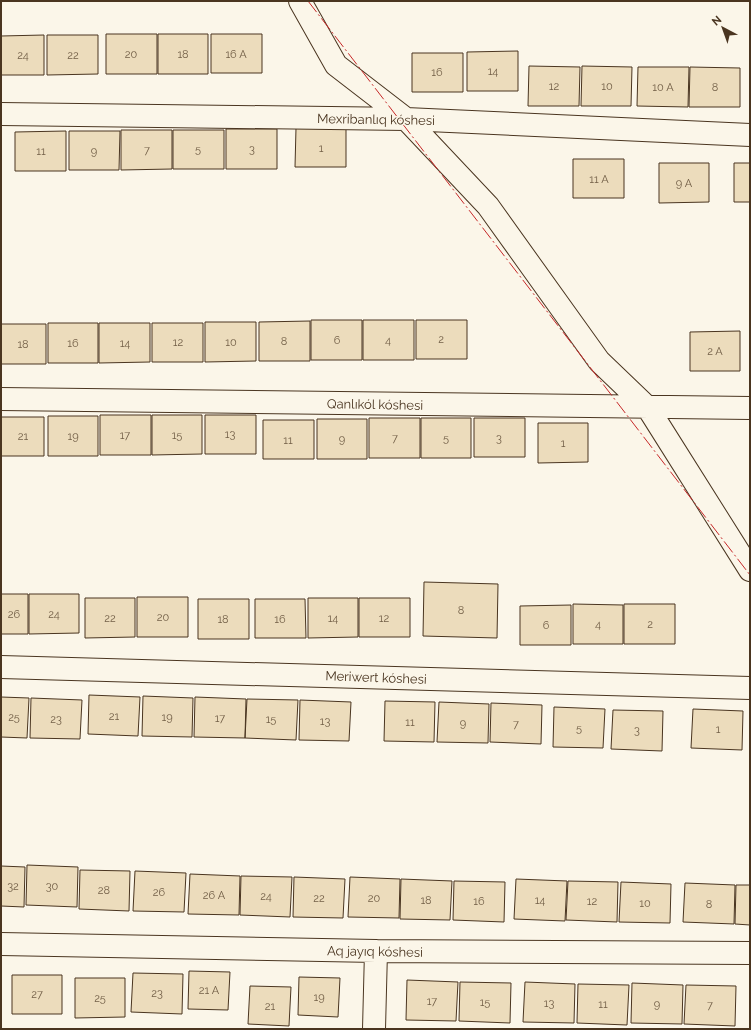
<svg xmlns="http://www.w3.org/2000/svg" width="751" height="1030" font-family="Raleway,sans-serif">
  <rect width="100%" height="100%" fill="#fbf6e9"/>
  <path fill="#ecdcbc" stroke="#4a3520" d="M106 34H157V74H106Z
    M158 34H208V74H158Z
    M211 34H262V73H211Z
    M44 35V75H1V36Z
    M47 35H98V74L47 75Z
    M518 51V91H467V52Z
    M412 53H463V92H412Z
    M529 66 580 67 579 106H528Z
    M582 66 632 67 631 106H581Z
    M638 67H689L688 107 637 106Z
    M690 67 740 68V107H689Z
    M296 128H346V167H295Z
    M226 129H277V169H226Z
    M121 130H172V169L121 170Z
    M173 130H224V169H173Z
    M66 131V171H15V132Z
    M69 131H120L119 170H69Z
    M573 159H624V198H573Z
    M659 163H709V202L659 203Z
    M734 163H750V202H734Z
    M311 320H362V360H311Z
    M363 320H414V360H363Z
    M416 320H467V359H416Z
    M310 321V361H259V322Z
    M205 322H256V361L205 362Z
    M48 323H98V363H48Z
    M99 323H150V362L99 363Z
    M152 323H203V362H152Z
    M1 324H46V364H1Z
    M740 331V371H690V332Z
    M100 415H151V455H100Z
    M152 415H202V454L152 455Z
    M205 415H256V454H205Z
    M48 416H98V456H48Z
    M1 417H44V456H1Z
    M369 418H420V458H369Z
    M421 418H471V458H421Z
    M474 418H525V457H474Z
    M317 419H367V459H317Z
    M263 420H314V459H263Z
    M538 423H588V462L538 463Z
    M424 582 498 584 497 638 423 636Z
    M1 594H28V634H1Z
    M29 594H79V633L29 634Z
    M137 597H188V637H137Z
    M85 598H135V637L85 638Z
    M308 598H358V637L308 638Z
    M359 598H410V637H359Z
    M198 599H249V639H198Z
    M255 599H305L306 638H255Z
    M573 604 623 605V644H573Z
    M624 604H675V644H624Z
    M571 605V645H520V606Z
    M89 695 140 697 138 736 88 734Z
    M143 696 193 698 192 737 142 736Z
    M1 697 29 698 27 738 1 737Z
    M195 697 246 699 245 738 194 737Z
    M31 698 82 700 80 739 30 738Z
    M247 699 298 700 296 740 245 738Z
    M300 700 351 702 349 741 299 740Z
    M385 701 435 702 434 742 384 741Z
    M439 702 489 704 488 743 437 742Z
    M491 703 542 705 541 744 490 742Z
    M554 707 605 709 603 748 553 747Z
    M693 709 743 711 742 750 691 748Z
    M613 710 663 711 662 751 611 749Z
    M27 865 78 867 77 907 26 905Z
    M1 866 25 867 24 907 1 906Z
    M80 870 130 871 129 911 79 909Z
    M135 871 186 873 184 912 133 911Z
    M190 874 240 876 239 915 188 914Z
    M241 876 292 877 290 917 240 915Z
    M294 877 345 879 343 918 293 917Z
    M350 877 400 879 399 918 348 917Z
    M401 879 452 881 450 920 400 919Z
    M516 879 567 881 565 921 514 919Z
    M454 881 505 882 504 922 453 920Z
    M568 881 618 882 617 922 566 920Z
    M621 882 671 884 670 923 619 922Z
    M685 883 735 885 734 924 683 922Z
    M736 885H750V925L735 924Z
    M189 971 230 972 228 1010 188 1009Z
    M133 973 183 974 182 1014 131 1012Z
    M12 975H62V1014H12Z
    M299 977 340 978 338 1017 298 1015Z
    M75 978H125V1017L75 1018Z
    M407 980 458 982 456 1021 406 1020Z
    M460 982 511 983 510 1023 459 1021Z
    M525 982 575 984 574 1023 523 1022Z
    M632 983 683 985 682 1024 631 1023Z
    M578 984 629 985 627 1025 577 1023Z
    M686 985 736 986 735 1026 684 1024Z
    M250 986 291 987 289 1026 248 1024Z"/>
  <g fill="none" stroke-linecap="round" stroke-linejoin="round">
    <g stroke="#4a3520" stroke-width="24">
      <path id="minor" d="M300 1 336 65 406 119 488 206 599 361 648 408 750 570
        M1 114 406 119 750 135
        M1 399 750 408
        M1 667 750 688
        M1 944 376 951 750 953
        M374 1029 376 951"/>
    </g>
    <use href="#minor" stroke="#fbf6e9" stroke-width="22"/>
    <path stroke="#c62828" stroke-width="1" stroke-dasharray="14 3 2 3" stroke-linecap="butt" d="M308 1 750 575"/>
  </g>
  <g text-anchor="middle" stroke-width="3" stroke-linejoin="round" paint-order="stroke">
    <g font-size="11" fill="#725f47">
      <text x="131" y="58">20</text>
      <text x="183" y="58">18</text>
      <text x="236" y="58">16 А</text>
      <text x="23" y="59">24</text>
      <text x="73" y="59">22</text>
      <text x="493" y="75">14</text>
      <text x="437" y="76">16</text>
      <text x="554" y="90">12</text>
      <text x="607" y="90">10</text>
      <text x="663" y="91">10 А</text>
      <text x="715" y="91">8</text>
      <text x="321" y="152">1</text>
      <text x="198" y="153">5</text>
      <text x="252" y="153">3</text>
      <text x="147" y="154">7</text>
      <text x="41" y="155">11</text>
      <text x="94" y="155">9</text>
      <text x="599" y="183">11 А</text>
      <text x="684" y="187">9 А</text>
      <text x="441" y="343">2</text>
      <text x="337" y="344">6</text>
      <text x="388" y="344">4</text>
      <text x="284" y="345">8</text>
      <text x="178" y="346">12</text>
      <text x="231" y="346">10</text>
      <text x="73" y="347">16</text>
      <text x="125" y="347">14</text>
      <text x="23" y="348">18</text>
      <text x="715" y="355">2 А</text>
      <text x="230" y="438">13</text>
      <text x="125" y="439">17</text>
      <text x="177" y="439">15</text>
      <text x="23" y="440">21</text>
      <text x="73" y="440">19</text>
      <text x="395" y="442">7</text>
      <text x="446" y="442">5</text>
      <text x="499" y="442">3</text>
      <text x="342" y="443">9</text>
      <text x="288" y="444">11</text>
      <text x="563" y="447">1</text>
      <text x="461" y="614">8</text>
      <text x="14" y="618">26</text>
      <text x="54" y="618">24</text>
      <text x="163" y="621">20</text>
      <text x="110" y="622">22</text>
      <text x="333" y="622">14</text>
      <text x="384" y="622">12</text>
      <text x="223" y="623">18</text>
      <text x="280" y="623">16</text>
      <text x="598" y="628">4</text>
      <text x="650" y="628">2</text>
      <text x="546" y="629">6</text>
      <text x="114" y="720">21</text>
      <text x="14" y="721">25</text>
      <text x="167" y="721">19</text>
      <text x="220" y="722">17</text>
      <text x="56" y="723">23</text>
      <text x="271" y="723">15</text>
      <text x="325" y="725">13</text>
      <text x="410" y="726">11</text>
      <text x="463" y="727">9</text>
      <text x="516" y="728">7</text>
      <text x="579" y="732">5</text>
      <text x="718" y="733">1</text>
      <text x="637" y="734">3</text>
      <text x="13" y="890">32</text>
      <text x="52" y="890">30</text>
      <text x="104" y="894">28</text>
      <text x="159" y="896">26</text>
      <text x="214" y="899">26 А</text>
      <text x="266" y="900">24</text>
      <text x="319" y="902">22</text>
      <text x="374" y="902">20</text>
      <text x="426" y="904">18</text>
      <text x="540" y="904">14</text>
      <text x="479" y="905">16</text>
      <text x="592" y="905">12</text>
      <text x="645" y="907">10</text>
      <text x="709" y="908">8</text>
      <text x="209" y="994">21 А</text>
      <text x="157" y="997">23</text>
      <text x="37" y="998">27</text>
      <text x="319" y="1001">19</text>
      <text x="100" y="1002">25</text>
      <text x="432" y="1005">17</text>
      <text x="485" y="1006">15</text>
      <text x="549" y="1007">13</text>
      <text x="603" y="1008">11</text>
      <text x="657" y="1008">9</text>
      <text x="710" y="1009">7</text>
      <text x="270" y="1010">21</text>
    </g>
    <g font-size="13" fill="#4a3520" stroke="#fbf6e9">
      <text transform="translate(376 119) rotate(1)" y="5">Mexribanlıq kóshesi</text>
      <text transform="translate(375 404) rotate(1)" y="5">Qanlıkól kóshesi</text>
      <text transform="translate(376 677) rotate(2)" y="5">Meriwert kóshesi</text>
      <text transform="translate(375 951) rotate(1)" y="5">Aq jayıq kóshesi</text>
    </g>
  </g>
  <rect width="751" height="1030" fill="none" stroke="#4a3520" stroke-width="4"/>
  <g transform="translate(723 28) rotate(319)" stroke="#fbf6e9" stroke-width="3" paint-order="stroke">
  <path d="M0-3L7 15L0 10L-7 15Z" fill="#4a3520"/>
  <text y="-6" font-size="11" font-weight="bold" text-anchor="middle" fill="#4a3520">N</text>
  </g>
</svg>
